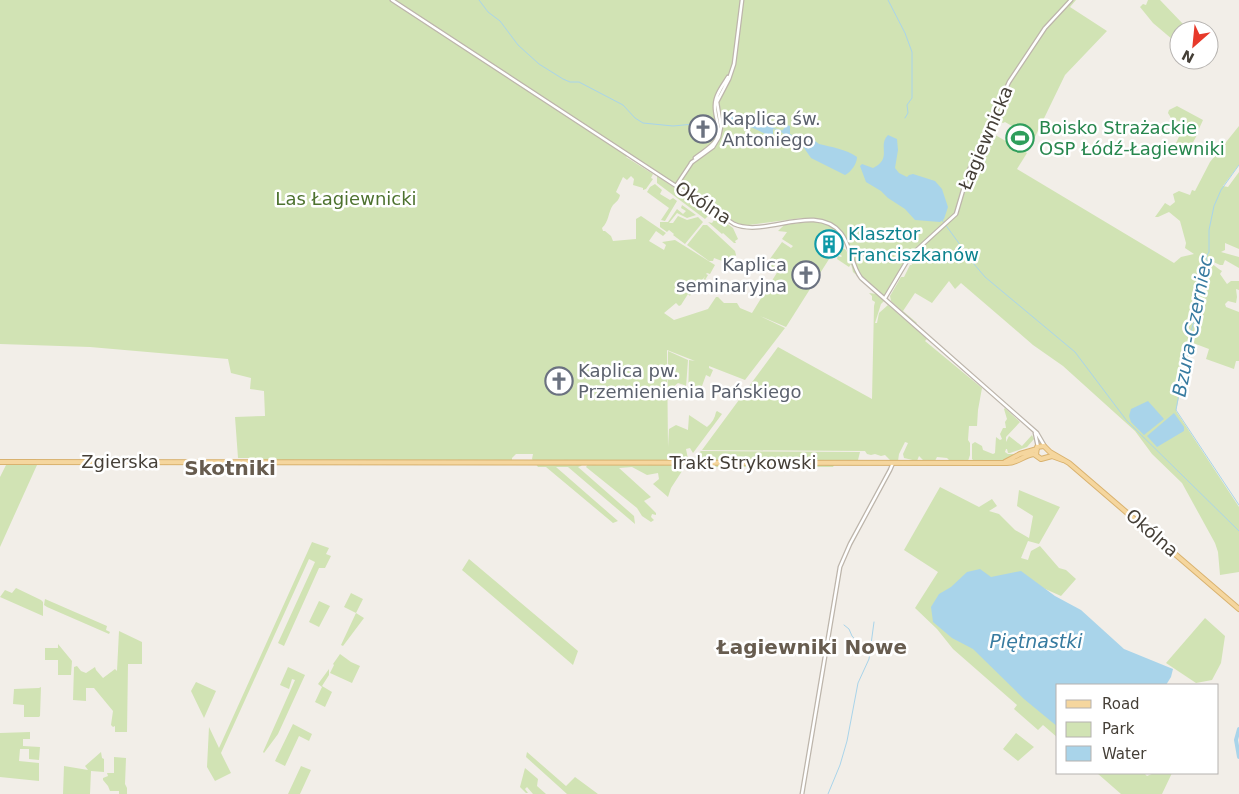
<svg xmlns="http://www.w3.org/2000/svg" width="1239" height="794" font-family="'DejaVu Sans',sans-serif">
  <rect width="100%" height="100%" fill="#f2eee8"/>
  <path fill="#d1e3b4" fill-rule="evenodd" d="M0 0H1076L1070 7 1107 31 1065 75 1034 139 1005 122 1003 123 994 119 988 133 990 132 1027 153 1017 169 1174 263 1181 257 1194 254 1185 248 1186 243 1180 221 1169 212 1158 217H1155L1165 203 1170 206 1175 202 1173 194 1179 191 1190 195 1192 190 1195 191 1210 162 1239 126V165L1223 186 1228 187 1239 172V249L1225 243V250L1221 252 1239 257V268L1225 260 1223 265H1220L1207 259 1208 261C1214 264 1216 268 1222 271L1220 274 1227 284 1231 281H1239V290L1236 289 1237 297 1236 303 1228 301 1225 304 1226 307 1239 312V361H1236L1234 369 1206 359 1209 349 1193 343 1186 364 1176 411 1239 507V572L1220 575 1218 552 1215 543 1182 483 1152 454 1135 431 1063 366 1033 345 961 283 955 289 949 281 932 303 915 293 903 311 917 323 916 324 891 301 890 296 901 277H904L910 265H912L911 263 915 258 916 252 926 241 908 257 884 301 881 304 875 323H877L879 313 888 305 927 339 925 341 982 388 978 410 977 426H969L968 440 970 443V455L968 461H950L947 458 937 457 935 461H924L919 456 917 461 904 458 903 454 908 443 905 442 899 454 898 461 890 460 885 455 881 456 875 454 871 455 867 454 865 451 702 450 778 347 872 399 874 306 875 302 872 300V296L869 293 877 294 853 272 851 264 849 267 837 259 838 256 841 257 842 256 839 254 843 248 846 250 849 256 845 238 843 237 786 327 760 316 785 328 745 380 709 366V368L713 370 710 377 706 375 698 397 688 399 689 360 695 361 667 350 668 447 669 429 676 425 688 430 689 415 707 427C712 423 715 418 716 412L717 411 722 414 693 453 690 448 686 449 688 459 682 457 678 461 684 468 671 488 668 497 653 484 659 479 658 473 647 475 632 467 619 468 651 497 644 501 656 513V515L652 514 651 517 654 520 651 522 642 516 637 508 586 467 588 464 584 462 581 466 578 467 634 516 635 524 568 467H556L618 521 613 523 546 467H538L532 459 533 454H516L512 458V462L254 461 253 458H238L235 417 265 416 264 391 250 389 251 378 231 373 228 359 90 347 0 344ZM629 154 741 226 802 218 809 219 807 222 784 225 778 231 787 232 782 239 793 246 791 248 782 242 767 263 778 271 752 313 740 308 737 303H724L718 297H716L708 309 674 320 664 313 676 303 679 306 681 305 688 294 690 296 692 292 687 288 692 281 700 284 705 276 703 281 704 282 708 275 706 274 707 273 710 274 715 265 675 240 662 242 666 245 664 250 649 241 656 231 663 236 666 233 641 216 636 219V239L613 241 611 236 605 231H603L602 228C609 222 608 212 613 205 617 201 619 200 620 195L616 192 623 177 627 180 631 176 634 179 633 185 643 188V190L646 189 653 179 651 178 653 174 626 157Z
    M1148 0H1160L1184 25 1188 26 1194 30H1179V45L1153 23 1140 7 1143 4 1146 5Z
    M1177 106 1203 120 1198 131 1171 118 1168 113 1169 110Z
    M1172 120 1196 133 1197 135 1185 157 1178 154 1177 156 1171 154 1183 128 1172 122Z
    M657 176 712 213 714 215 713 217 709 215 705 219 657 183Z
    M655 184 662 190 660 194 670 200 673 198 677 201 665 221 661 220 669 208 647 192 650 187Z
    M682 205 696 215 687 218 677 213 669 223H673L678 216 687 220 698 217 703 222 685 244 673 235 674 234 669 230 667 232 660 227V222H668L677 209 683 214 686 211 681 208Z
    M717 216 733 228 738 239 735 241 736 243H734L723 233 722 234 708 222 712 223Z
    M703 225H707L735 251 736 255 733 261H722L714 258 713 261H709L687 245Z
    M668 351 688 360 686 387 684 385 678 383 672 388 668 387Z
    M1005 408 1020 422 1006 437V442L1009 436 1022 446 1032 435 1034 439 1027 447 1010 453H1008L1007 449H1006L1005 452 1008 454H1013V457L1006 461H974L972 459V444L975 442 982 446 983 450 993 454 995 453 996 437 1000 440 1002 439 1000 434 1003 428H1006L1005 422 1007 419 1004 409Z
    M701 451 860 452 858 460H837L833 467H690L689 465 696 464 695 456Z
    M6 465H37L0 547V477Z
    M940 487 979 507 992 499 997 506 989 511 999 514 1015 530 1029 538 1033 516 1017 506 1019 490 1060 507 1039 544 1028 541 1021 558 1028 560 1031 551 1040 546 1059 568 1066 570 1076 579 1061 596 1043 588 1058 720V738L1043 725 1038 730 1014 709 1017 705 953 649 937 629 915 608 938 572 904 550Z
    M312 542 329 548 326 554 331 556 325 568H319L284 646 278 643 315 562 309 559 221 753 231 773 215 781 207 767 209 727 219 748Z
    M469 559 578 651 573 665 462 570Z
    M16 588 41 600 43 602V616L0 597 5 590 12 593Z
    M351 593 363 599 356 613 364 618 343 646 341 645 356 613 344 607Z
    M45 599 107 626 106 630 110 632 109 634 47 607 44 605Z
    M319 601 330 606 319 627 309 622Z
    M1205 618 1225 636 1221 663 1212 680 1196 683 1166 663Z
    M119 631 142 642V664H128L127 732H115V726L113 727 111 725 113 711 94 688H86V701L73 700 74 667 77 666 81 671 86 673 95 667 96 670 103 678 115 669 117 671Z
    M58 644 72 661 71 675H58V660H45V648H58Z
    M340 654 351 662 360 666 352 683 330 673 334 665 333 664Z
    M288 667 305 675 278 734 264 753 263 752 295 680 292 679 289 689 280 685Z
    M329 669V675L322 686 332 692 325 707 315 702 322 687 318 684Z
    M196 682 216 691 204 718 191 691Z
    M41 687 40 716 39 717H24V705L13 704 14 689 39 688Z
    M293 724 312 734 309 741 299 736 285 766 275 761Z
    M30 732V739H23V746L40 747 39 760 29 759V749H20L19 761 39 763V781L0 777V733Z
    M1016 733 1034 747 1018 761 1003 749Z
    M101 752 102 758 104 759V772L91 771 90 794H63L64 766 88 770 85 766Z
    M527 752 566 786 575 777 598 794H567L526 757Z
    M114 757 126 758 125 784 127 788V794H119V791H110L108 786 103 780V778L108 776 107 773H114Z
    M301 766 311 770 300 794H288Z
    M525 768 538 779 537 786 546 794H533L527 787 525 789 528 793H526L520 787Z
    M1097 773H1144L1147 776 1154 773H1172L1162 794H1121Z"/>
  <path fill="#a9d4ea" d="M726 114C742 113 760 116 773 127V135L770 136 753 128 728 125 725 120Z
    M787 125 790 126V134L797 138 810 137C813 139 816 142 819 144 831 147 846 149 857 157 857 164 851 172 845 175L811 158 804 148 781 132Z
    M888 135 897 139 898 150 895 168 899 173 907 177 909 175 913 174 935 181 942 189 948 207 944 219 940 222 915 220 905 209 888 198 881 191 866 182 860 166 862 164 873 168C893 158 877 146 888 135Z
    M1148 401 1164 419 1144 435 1131 422 1129 416 1131 409Z
    M1174 413 1184 427V431L1157 447 1147 436Z
    M980 569 991 577 1021 571 1055 596 1081 610 1124 649 1173 669 1171 677 1166 685H1058V727L1024 699 973 649 952 638 933 622 931 607 939 594 951 587 967 572Z"/>
  <g fill="none" stroke-linecap="round" stroke-linejoin="round">
    <path stroke="#a9d4ea" stroke-width="1" d="M479 0 488 12 500 21 518 45 539 64 563 79 570 82H579L623 105 635 118 643 123 673 126 715 122
      M888 0 905 33 912 52V98L907 105 908 113 905 118
      M772 128 782 131
      M1239 165 1221 190 1214 206 1209 230V252L1206 257 1208 264 1203 270 1206 272 1204 284 1201 285V291L1199 293 1197 311 1188 342 1187 360 1185 361 1176 410 1239 505
      M942 220 974 264 985 277 1075 352 1127 421 1239 531
      M844 625 849 629 852 636 869 654
      M828 794 840 765 847 741 858 683 869 659 874 622"/>
    <path stroke="#a9d4ea" stroke-width="4" d="M1239 729 1236 740 1239 757"/>
    <g stroke="#bdb5ab" stroke-width="5">
      <path id="minor" d="M392 0 734 224C765 238 815 202 841 233 851 245 851 265 861 278L1037 433 1044 445
        M695 158C702 152 711 148 716 140 722 128 714 117 715 105 715 95 723 85 728 77
        M691 163 713 147 719 137 721 127 717 102 729 79 734 64 742 0
        M676 186 692 162
        M885 298 910 256 956 214 969 170 1009 82 1045 28 1071 0
        M1035 433 1038 447
        M802 794 840 567 850 544 890 470 893 463"/>
    </g>
    <g stroke="#d9b26f" stroke-width="6">
      <path id="major" d="M1036 455 1037 447 1044 446 1050 452 1069 463 1239 609
        M0 462 1007 463C1018 463 1024 455 1034 454L1041 459 1052 456 1063 460
        M1005 462 1020 454 1037 449"/>
    </g>
    <use href="#minor" stroke="#fff" stroke-width="2.5"/>
    <use href="#major" stroke="#f5d69e" stroke-width="4"/>
  </g>
  <defs>
    <g id="church-ring" transform="scale(1.4375)"><circle r="9.5" fill="#fff" stroke="#6b7280" stroke-width="1.5"/><path d="M-1.2-6h2.4v3.5h3.3v2.4h-3.3V6h-2.4V-.1h-3.3v-2.4h3.3Z" fill="#6b7280"/></g>
    <g id="stadium-ring" transform="scale(1.4375)"><circle r="9.5" fill="#fff" stroke="#2e9e5b" stroke-width="1.5"/><path d="M0-5a6.5 5 0 1 0 0 10a6.5 5 0 1 0 0-10ZM-3.5-1.8h7v3.6h-7Z" fill="#2e9e5b"/></g>
    <g id="building-ring" transform="scale(1.4375)"><circle r="9.5" fill="#fff" stroke="#0f9aa8" stroke-width="1.5"/><path d="M-4-6H4V6H1V3H-1V6H-4ZM-2.5-4.3h1.7v1.8h-1.7ZM.8-4.3h1.7v1.8H.8ZM-2.5-1h1.7V.8h-1.7ZM.8-1h1.7V.8H.8Z" fill="#0f9aa8"/></g>
  </defs>
  <g fill-rule="evenodd">
    <use href="#church-ring" x="703" y="129"/>
    <use href="#stadium-ring" x="1020" y="138"/>
    <use href="#building-ring" x="829" y="244"/>
    <use href="#church-ring" x="806" y="275"/>
    <use href="#church-ring" x="559" y="381"/>
  </g>
  <g text-anchor="middle" stroke-width="5" stroke-linejoin="round" paint-order="stroke">
    <g font-size="18" fill="#5b616d" stroke="#fff" text-anchor="start">
      <text x="722" y="125">Kaplica św.<tspan x="722" dy="21">Antoniego</tspan></text>
      <text x="787" y="271" text-anchor="end">Kaplica<tspan x="787" dy="21">seminaryjna</tspan></text>
      <text x="578" y="377">Kaplica pw.<tspan x="578" dy="21">Przemienienia Pańskiego</tspan></text>
    </g>
    <g font-size="18" fill="#27864d" stroke="#fff" text-anchor="start">
      <text x="1039" y="134">Boisko Strażackie<tspan x="1039" dy="21">OSP Łódź-Łagiewniki</tspan></text>
    </g>
    <g font-size="18" fill="#453f37" stroke="#fff">
      <text transform="translate(986 138) rotate(-67)" y="6">Łagiewnicka</text>
      <text transform="translate(703 203) rotate(33)" y="6">Okólna</text>
      <text x="120" y="468">Zgierska</text>
      <text x="743" y="469">Trakt Strykowski</text>
      <text transform="translate(1152 533) rotate(41)" y="6">Okólna</text>
    </g>
    <g font-size="18" fill="#4d722f" stroke="#fff">
      <text x="346" y="205">Las Łagiewnicki</text>
    </g>
    <g font-size="18" fill="#0d838f" stroke="#fff" text-anchor="start">
      <text x="848" y="240">Klasztor<tspan x="848" dy="21">Franciszkanów</tspan></text>
    </g>
    <g font-size="19" font-style="italic" fill="#377ba0" stroke="#fff">
      <text transform="translate(1192 326) rotate(-79)" y="7">Bzura-Czerniec</text>
      <text x="1036" y="648">Piętnastki</text>
    </g>
    <g font-size="20" font-weight="bold" fill="#675c4f" stroke="#fff">
      <text x="230" y="475">Skotniki</text>
      <text x="812" y="654">Łagiewniki Nowe</text>
    </g>
  </g>
  <rect x="1056" y="684" width="162" height="90" fill="#ffffff" stroke="#b5b2af"/>
  <rect x="1066" y="700" width="25" height="8" fill="#f5d69e" stroke="#b5b2af"/>
  <text x="1102" y="709" font-size="15" fill="#453f37">Road</text>
  <rect x="1066" y="722" width="25" height="15" fill="#d1e3b4" stroke="#b5b2af"/>
  <text x="1102" y="734" font-size="15" fill="#453f37">Park</text>
  <rect x="1066" y="746" width="25" height="15" fill="#a9d4ea" stroke="#b5b2af"/>
  <text x="1102" y="759" font-size="15" fill="#453f37">Water</text>
  <g transform="translate(1194 45) rotate(207)"><circle r="24" fill="#ffffff" stroke="#b5b2af"/>
  <path d="M0-4L9 19L0 12L-9 19Z" fill="#e7392a"/>
  <text y="-8" font-size="14" font-weight="bold" text-anchor="middle" fill="#453f37">N</text>
  </g>
</svg>
